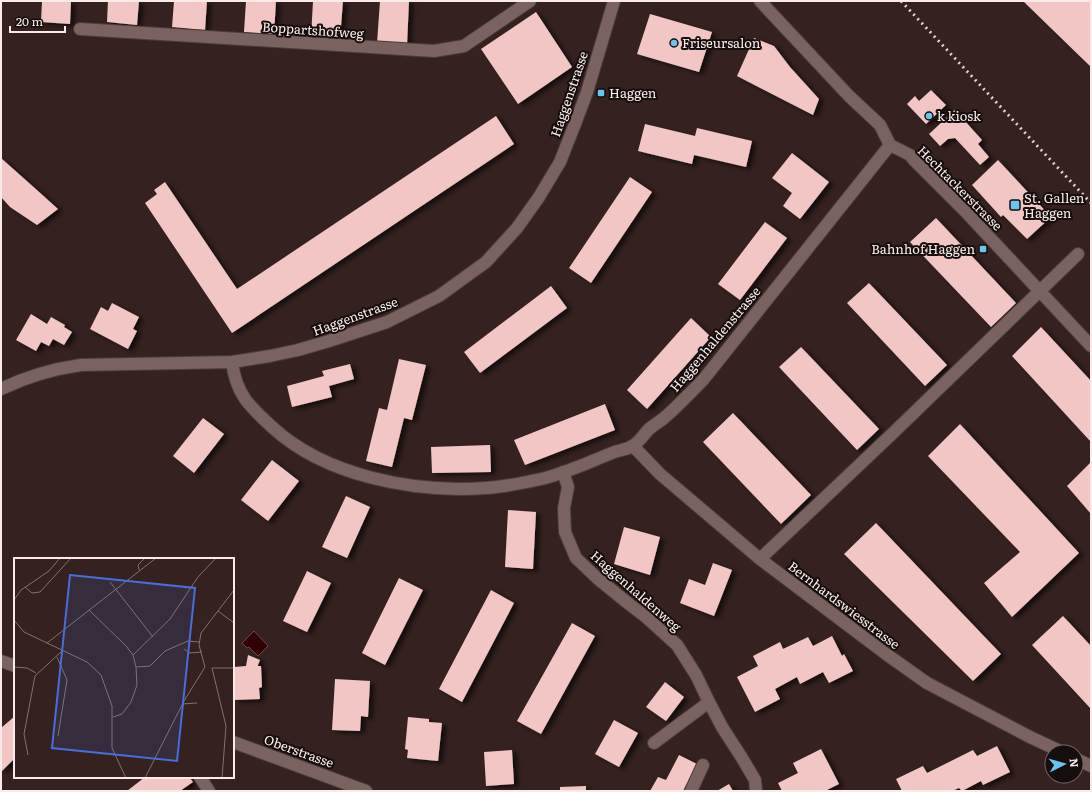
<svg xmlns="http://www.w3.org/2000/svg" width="1092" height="792" font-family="Literata,serif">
  <defs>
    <filter id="shadow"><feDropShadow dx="4.5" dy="2.5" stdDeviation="2" flood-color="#0009"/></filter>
  </defs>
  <rect width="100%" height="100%" fill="#342120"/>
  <path fill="#300206" stroke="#6c484a" d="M254 631 268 646 258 656 249 647 247 648 242 643Z"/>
  <path fill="#f1c6c4" filter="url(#shadow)" d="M42 1H71L70 24 41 22Z
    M108 1H139L137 25 107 22Z
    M174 1H207L205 30 172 27Z
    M246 1H276L274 34 244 32Z
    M313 1H343L340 39 311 37Z
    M380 1H409L407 45 377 43Z
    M1023 1H1091V67Z
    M536 12 572 67 518 104 481 49Z
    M650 14 712 32 699 72 637 54Z
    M754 38 774 46 790 67 819 99 813 115 737 76Z
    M931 90 946 105 926 124 907 104 915 96 919 101Z
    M955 110 982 140 978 144 989 157 980 165 955 138 948 139 940 146 929 134Z
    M496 116 514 144 232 333 145 203 157 194 154 190 165 182 237 289Z
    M645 124 695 136 697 128 752 141 746 167 694 155 692 164 638 151Z
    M792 153 829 182 800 219 783 206 792 193 772 178Z
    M1 158 38 191 58 209 37 225 10 207 1 197Z
    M998 160 1051 217 1027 239 1003 215 1001 217 972 185Z
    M630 177 652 192 591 283 569 268Z
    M936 218 1016 303 991 327 910 242Z
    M765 222 787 238 740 300 718 284Z
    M869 283 947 365 925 386 847 303Z
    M551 286 567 308 480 373 464 352Z
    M112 303 139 317 133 329 137 331 128 349 90 329 101 307 108 311Z
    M31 314 47 324 51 317 65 325 64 327 72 332 64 345 53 339 49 346 41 342 36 351 16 340Z
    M691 318 711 337 647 409 627 390Z
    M1041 327 1091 381V442L1012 356Z
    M801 347 879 429 857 450 779 367Z
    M399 359 426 365 412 420 404 418 392 467 366 461 379 408 387 410Z
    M350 364 354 379 329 386 332 397 292 407 287 386 324 376 322 371Z
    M605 404 615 430 525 465 514 440Z
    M733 413 811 495 781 524 703 442Z
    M203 418 224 434 194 473 173 456Z
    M960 424 1079 553 1012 617 984 583 1020 552 928 456Z
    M490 445 491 472 432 473 431 447Z
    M272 460 299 481 268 521 241 500Z
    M1091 462V514L1067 486Z
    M346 496 370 507 347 558 322 547Z
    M508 510 536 512 533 569 505 567Z
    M876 523 1001 654 973 681 844 554Z
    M624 527 660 537 650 575 614 564Z
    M713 563 732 570 714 616 680 603 689 579 705 585Z
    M307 571 331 583 307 632 283 621Z
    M399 578 423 590 385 665 362 653Z
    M491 590 514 603 462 702 439 689Z
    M1063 616 1091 646V709L1032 645Z
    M572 623 595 636 541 734 517 721Z
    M832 636 842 656 844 654 853 671 829 683 823 672 800 684 797 677 775 689 780 699 755 712 737 677 758 666 753 656 780 642 783 649 808 637 813 646Z
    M248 655 260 660 258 665V666H261L262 687 259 688 260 699 235 700 234 667 246 666Z
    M335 679 370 681 368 717 361 716 360 731 332 730Z
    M665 682 684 697 666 721 646 707Z
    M15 716V758L1 772V728Z
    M408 717 429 719V722L442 723 438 761 407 758 408 750 405 749Z
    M614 720 638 733 619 767 595 754Z
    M997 746 1010 772 983 785 981 781 962 791 959 788 952 791H902L896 779 923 766 927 773 973 750 977 756Z
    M821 749 839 784 825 791H782L778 783 798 773 793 763Z
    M512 750 514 784 486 786 484 752Z
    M679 755 697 764 683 791H650L658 777 666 780Z
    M145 777H189L193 782 180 791H127Z
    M729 784 733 791H717Z
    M586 786V791H560V787Z"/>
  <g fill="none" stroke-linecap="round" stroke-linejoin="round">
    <g stroke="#4c3c3b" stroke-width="14">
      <path id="minor" d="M760 1 849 96 880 125 890 145 910 155 914 160 964 210 1091 346
        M80 29 434 51 464 46 530 1
        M232 362C236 394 249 406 272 427 325 476 414 493 485 488 504 487 523 483 541 479 566 473 589 462 612 453 618 450 627 450 632 446 639 443 644 434 649 429 654 425 659 422 664 418 678 406 690 393 703 380L890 145
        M1 389C28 376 52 369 81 365L232 362 270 356 298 350 329 341 387 322 439 296 486 262 517 228 539 197 560 162 575 124 587 92 614 1
        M633 446 660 474 760 559 886 654 927 683 1030 737 1062 752
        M563 472 568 487 564 508 565 532 576 558 597 578 629 604 646 617 677 645 696 675 709 702 722 727 742 758 755 780 756 791
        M760 559 893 433 1078 254
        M1 661 15 666
        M233 742 366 791
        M654 743 709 702
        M1076 759 1091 766
        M200 777 209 791
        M691 791 703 765"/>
    </g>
    <use href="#minor" stroke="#7a6261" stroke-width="12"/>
    <path stroke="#e0d1d0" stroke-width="3" stroke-dasharray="2 4" stroke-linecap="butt" d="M901 1 1091 203"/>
  </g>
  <g fill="#69c4f0" stroke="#160d0d" stroke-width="1.5">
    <circle cx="674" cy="43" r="4"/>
    <rect x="597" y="89" width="8" height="8" rx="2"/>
    <circle cx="929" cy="116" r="4"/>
    <rect x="1010" y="200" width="10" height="10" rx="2"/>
    <rect x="979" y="245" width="8" height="8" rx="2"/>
  </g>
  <g text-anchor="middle" stroke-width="4" stroke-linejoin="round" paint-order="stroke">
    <g font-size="13" fill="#f9ebea" stroke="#160d0d">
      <text transform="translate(313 30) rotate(4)" y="5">Boppartshofweg</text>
      <text transform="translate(569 94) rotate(-71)" y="5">Haggenstrasse</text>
      <text transform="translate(960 188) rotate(45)" y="5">Hechtackerstrasse</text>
      <text transform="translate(355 316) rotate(-20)" y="5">Haggenstrasse</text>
      <text transform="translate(715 339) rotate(-50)" y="5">Haggenhaldenstrasse</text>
      <text transform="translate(636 591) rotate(41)" y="5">Haggenhaldenweg</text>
      <text transform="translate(844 605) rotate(37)" y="5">Bernhardswiesstrasse</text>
      <text transform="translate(299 751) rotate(20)" y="5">Oberstrasse</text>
    </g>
    <g font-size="13" fill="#f9ebea" stroke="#160d0d" text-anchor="start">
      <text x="682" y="48">Friseursalon</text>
      <text x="609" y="98">Haggen</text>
      <text x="937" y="121">k kiosk</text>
      <text x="1024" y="203">St. Gallen<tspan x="1024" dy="15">Haggen</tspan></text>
      <text x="975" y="254" text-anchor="end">Bahnhof Haggen</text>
    </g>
  </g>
  <g transform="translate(14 558)">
    <rect width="220" height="220" fill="#342120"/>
    <path fill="none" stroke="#837271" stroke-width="1" d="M125 12 124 7 131 0M96 24 139 79M11 29 18 35 26 34 57 0M0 42 7 32 35 13 46 0M75 52 112 88 119 97 122 109 123 127 117 144 108 156 99 159M204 53 220 65M0 62 10 74 73 104 87 117 98 148V190L112 220M33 85 142 0M170 91 176 95 188 94M119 97 156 61 184 19 202 0M43 99 53 122 44 178M0 109 13 110 22 115M122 109 136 108 151 93 174 83 185 84M198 110 212 168 208 220M198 110H220M168 146 183 145M14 197 10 176 21 118 48 93M131 220 170 143 191 109 185 87 187 75 220 32"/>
    <path fill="#496ddc" fill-opacity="0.15" stroke="#496ddc" stroke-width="2" d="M56 17 181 30 163 203 38 190Z"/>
    <rect width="220" height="220" fill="none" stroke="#f9ebea" stroke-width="2"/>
  </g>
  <rect width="1092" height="792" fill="none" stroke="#f9ebea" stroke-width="4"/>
  <g transform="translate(1064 764) rotate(84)"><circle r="19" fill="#160d0d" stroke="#716665"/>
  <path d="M0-3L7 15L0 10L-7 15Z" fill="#69c4f0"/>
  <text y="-6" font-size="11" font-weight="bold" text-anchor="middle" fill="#f9ebea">N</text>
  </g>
  <path d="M10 26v6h55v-6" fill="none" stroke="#f9ebea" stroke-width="2"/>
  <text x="16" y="26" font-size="12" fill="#f9ebea" stroke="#160d0d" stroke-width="3" paint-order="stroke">20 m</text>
</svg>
